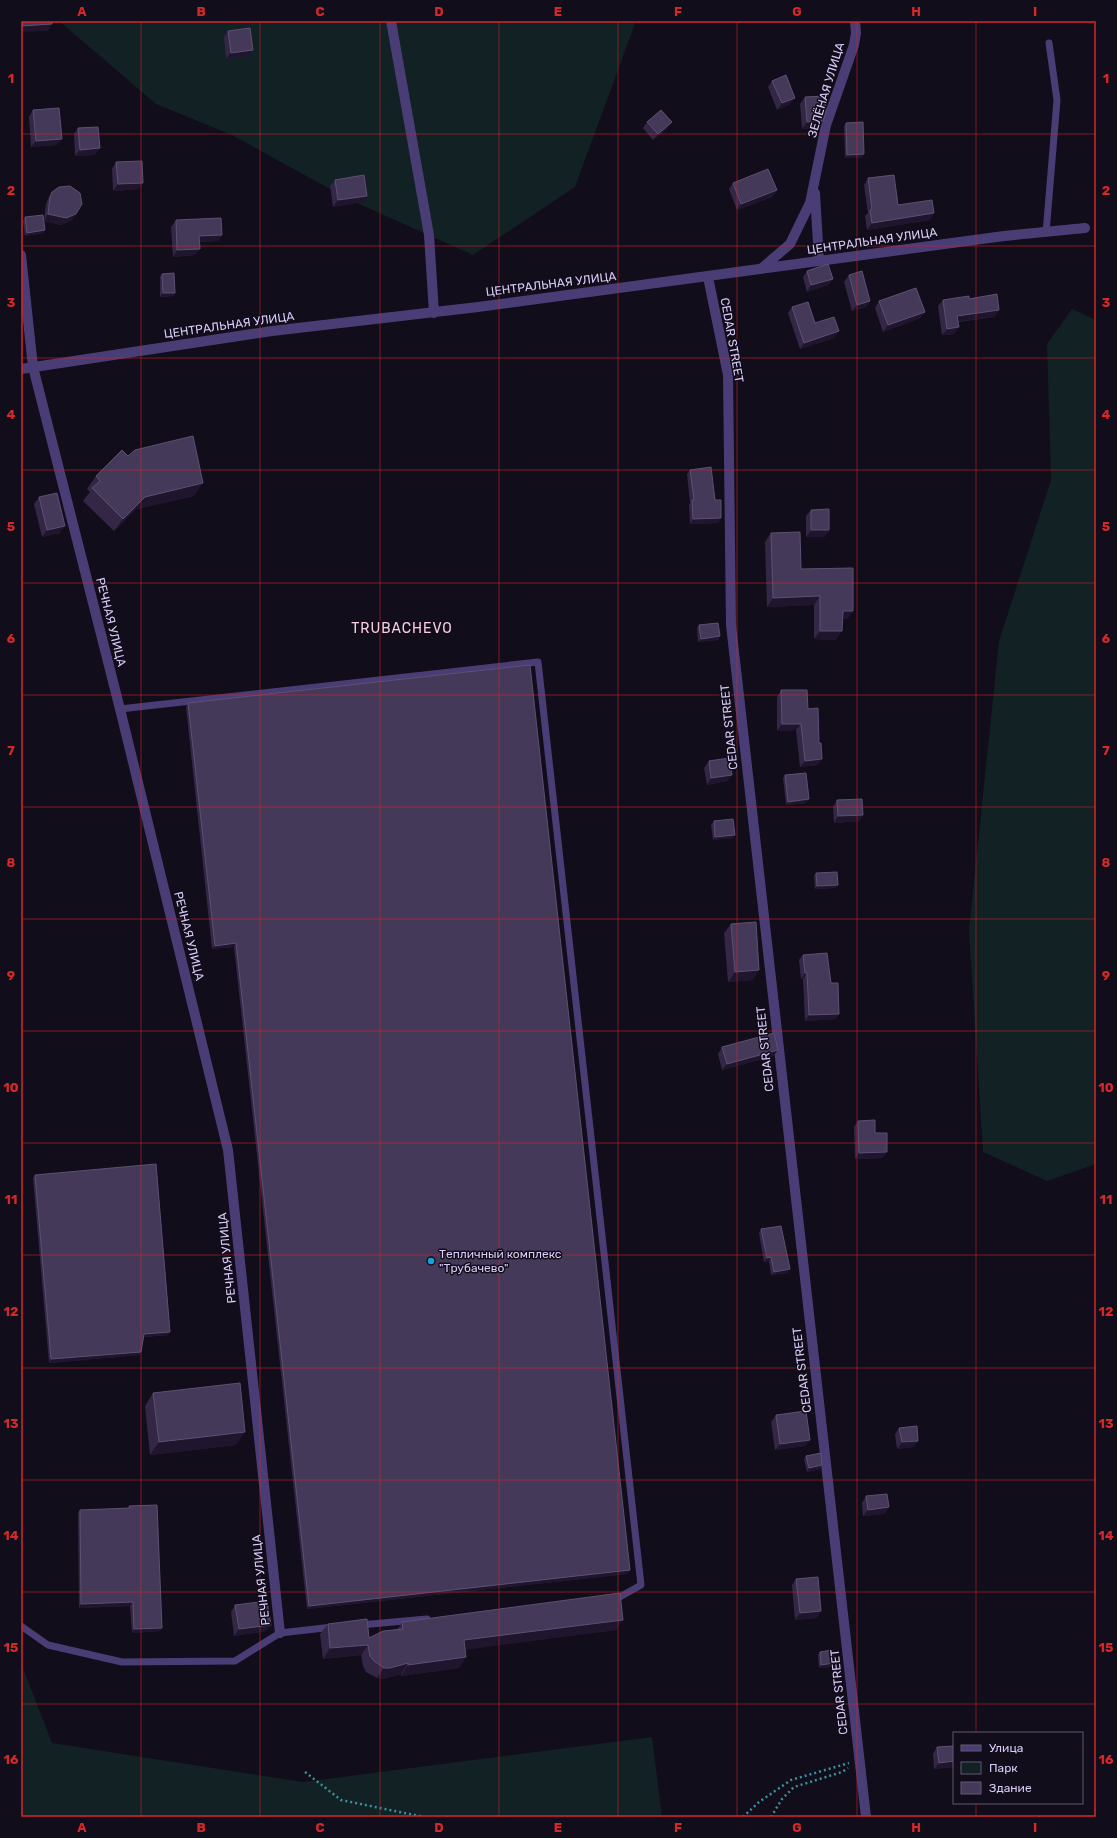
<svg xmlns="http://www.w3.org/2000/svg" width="1117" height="1838" font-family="Rubik,sans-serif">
  <rect width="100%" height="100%" fill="#120d1a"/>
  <path fill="#112124" d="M59 21H636L575 187 473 255 348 199 232 135 156 104Z
    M1072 309 1096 320V1164L1047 1181 983 1152 969 930 999 641 1051 480 1047 344Z
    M21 1663 52 1743 303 1782 652 1737 662 1817H21Z"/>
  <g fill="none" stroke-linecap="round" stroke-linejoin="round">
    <path stroke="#3992a1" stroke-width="2.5" stroke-dasharray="2 3" stroke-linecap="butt" d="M305 1772 341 1800 424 1817
      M743 1817 759 1802 791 1780 849 1763
      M771 1817 782 1799 794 1787 842 1772 848 1768"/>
    <path stroke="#4a3d75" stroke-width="7" d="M1046 233 1057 100 1049 43
      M120 709 538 662 641 1585 618 1598 612 1599
      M360 1625 427 1619
      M21 1626 48 1645 122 1662 235 1661 280 1633 333 1627"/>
    <path stroke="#4a3d75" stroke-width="10" d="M391 21 429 235 434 313
      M815 193 819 261
      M21 255 33 367 120 709 228 1150 280 1633
      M762 268 790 244 810 203 826 125 854 45 856 33 855 21
      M708 277 728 375 731 625 866 1817
      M21 369 272 331 478 307 1004 236 1085 228"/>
  </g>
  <path fill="#342746" d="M228 31 253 50 249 56 226 59 224 37Z
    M772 81 790 104 777 110 768 87Z
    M805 97 823 121 819 128 802 129 800 104Z
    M33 110 57 145 31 147 29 117Z
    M647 122 667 129 653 140 643 128Z
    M846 123 862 158H845L844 126Z
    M78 128 95 155 75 156 74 134Z
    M116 162 139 189 113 191 112 169Z
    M868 178 898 205 930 220 867 230 865 216 868 213 864 185Z
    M335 180 362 202 333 207 330 186Z
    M733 183 777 190 772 197 737 210 729 189Z
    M52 192 72 220 61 225 44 221 46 204 48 199Z
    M25 217 45 230 43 233 25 236 23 221Z
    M176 220 222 235 218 241 199 242 195 255 173 257 171 227Z
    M807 271 833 279 828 285 807 292 803 277Z
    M162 274 175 293 173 296 160 297V277Z
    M849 275 870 301 866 307 852 311 844 282Z
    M969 299 995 317 958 322 954 334 942 335 938 306 943 300Z
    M879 301 925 312 920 318 883 332 875 308Z
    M792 307 815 323 834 338 800 349 788 313Z
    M128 456 194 496 136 509 114 531 83 501 90 492 87 489 96 476Z
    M690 470 715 500 721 518 718 523 690 524 689 505 690 503 687 474Z
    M39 497 60 533 42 537 34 504Z
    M811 510 825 537H806V516Z
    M771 533 801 569 853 611 847 619H842L836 640 814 639V605L767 607 765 542Z
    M699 625 720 636 718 640 698 642 697 628Z
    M781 690 808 709 818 765 800 767 796 730 777 731V697Z
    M188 703 630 1570 627 1574 307 1609 234 947 212 949 186 707Z
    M709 761 732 775 727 781 707 785 704 768Z
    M785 775 806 803 786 805 783 778Z
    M837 800 863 815 859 821 834 823 833 807Z
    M714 821 733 838 713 840 711 825Z
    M816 873 838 885 835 888 815 889 814 876Z
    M731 924 753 980 728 982 724 933Z
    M803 955 831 983 836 1019 805 1021 803 979H801L799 960Z
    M722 1047 778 1050 773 1056 722 1070 718 1054Z
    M858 1121 875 1133 883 1158 855 1159 854 1127Z
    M35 1175 168 1335 144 1337 141 1352 139 1355 49 1363 33 1178Z
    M761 1229 790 1269 787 1273 771 1275 769 1261 764 1262 759 1233Z
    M153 1393 236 1445 150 1455 145 1406Z
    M776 1415 805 1446 775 1450 771 1422Z
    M899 1428 918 1441 913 1447 897 1449 895 1434Z
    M806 1456 822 1465 820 1469 807 1472 804 1459Z
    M866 1496 889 1507 884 1514 863 1516 862 1503Z
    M129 1506 160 1631 132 1633 130 1606 79 1608 78 1513 80 1510 128 1509Z
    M796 1579 817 1618 795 1620 792 1585Z
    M235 1605 266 1631 234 1636 231 1612Z
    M402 1622 616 1630 465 1649 466 1657 459 1668 401 1676V1674L383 1679 377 1678 366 1672 363 1666 361 1655 323 1659 320 1634 328 1624 369 1638 397 1630Z
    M820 1652 831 1667 819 1668 818 1655Z
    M954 1746V1767L934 1769 933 1754 937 1747Z"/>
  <path fill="#1f152d" d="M52 24 48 31 21 32V27L22 26Z
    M253 50 249 56 226 59 231 53Z
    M795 98 790 104 777 110 782 103Z
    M823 121 819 128 802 129 807 122Z
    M672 122 667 129 653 140 658 134Z
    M62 139 57 145 31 147 36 141Z
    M100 148 95 155 75 156 80 150Z
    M864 154 862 158H845L847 155Z
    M143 183 139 189 113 191 118 184Z
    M777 190 772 197 737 210 741 204Z
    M367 196 362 202 333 207 338 200Z
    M934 213 930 220 867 230 872 223Z
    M48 214H76L72 220 61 225 44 221Z
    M45 230 43 233 25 236 27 233Z
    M222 235 218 241 194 242 199 236Z
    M200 249 195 255 173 257 177 250Z
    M833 279 828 285 807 292 811 285Z
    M163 293H175L173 296 160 297Z
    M870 301 866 307 852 311 857 305Z
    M999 310 995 317 953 322 957 316Z
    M925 312 920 318 883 332 888 325Z
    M959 327 954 334 942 335 947 329Z
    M839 331 834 338 800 349 804 343Z
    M203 483 194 496 136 509 114 531 123 519 145 497Z
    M721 518 718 523 690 524 693 519Z
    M65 526 60 533 42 537 47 530Z
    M811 530H829L825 537H806Z
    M820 596 814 605 767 607 773 598Z
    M843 611H853L847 619H837Z
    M820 631H842L836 640 814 639Z
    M720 636 718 640 698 642 701 639Z
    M782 724H801L796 730 777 731Z
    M822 759 818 765 800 767 805 761Z
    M732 775 727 781 707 785 711 778Z
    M809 799 806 803 786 805 788 802Z
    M863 815 859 821 834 823 838 816Z
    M735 835 733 838 713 840 715 837Z
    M838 885 835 888 815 889 817 886Z
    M236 943 234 947 212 949 215 946Z
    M759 970 753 980 728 982 735 972Z
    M805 973H807L803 979H801Z
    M839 1014 836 1019 805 1021 809 1015Z
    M778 1050 773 1056 722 1070 727 1064Z
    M887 1152 883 1158 855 1159 859 1153Z
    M771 1257 769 1261 764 1262 767 1258Z
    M790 1269 787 1273 771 1275 774 1272Z
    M170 1332 168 1335 142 1337 144 1334Z
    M141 1352 139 1355 49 1363 51 1359Z
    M245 1432 236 1445 150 1455 159 1442Z
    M810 1440 805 1446 775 1450 780 1444Z
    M918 1441 913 1447 897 1449 902 1442Z
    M822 1465 820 1469 807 1472 809 1468Z
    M889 1507 884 1514 863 1516 868 1510Z
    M630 1570 627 1574 307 1609 309 1606Z
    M133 1602 130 1606 79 1608 81 1604Z
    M821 1611 817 1618 795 1620 800 1613Z
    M623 1620 616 1630 457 1651 464 1640Z
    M271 1625 266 1631 234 1636 239 1629Z
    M162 1628 160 1631 132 1633 134 1629Z
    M368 1645 361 1655 323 1659 330 1648Z
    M466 1657 459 1668 401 1676 408 1665Z
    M408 1663 401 1674 383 1679 377 1678 384 1668Z
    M834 1663 831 1667 819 1668 821 1665Z
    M954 1761V1767L934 1769 939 1763Z"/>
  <path fill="#45395a" stroke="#5d5073" d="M22 21H52V24L22 26Z
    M250 28 253 50 231 53 228 31Z
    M786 75 795 98 782 103 772 81Z
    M825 96 826 112 823 121 807 122 805 97Z
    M59 108 62 139 36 141 33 110Z
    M661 110 672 122 658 134 647 122Z
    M863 122 864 154 847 155 846 123Z
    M98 127 100 148 80 150 78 128Z
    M142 161 143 183 118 184 116 162Z
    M768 169 777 190 741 204 733 183Z
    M364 175 367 196 338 200 335 180Z
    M894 175 898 205 932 200 934 213 872 223 870 210 872 209 868 178Z
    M70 186 80 193 82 204 76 214 66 218 48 214 50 197 52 192 59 187Z
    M43 215 45 230 27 233 25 217Z
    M221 218 222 235 199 236 200 249 177 250 176 220Z
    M828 264 833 279 811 285 807 271Z
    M862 271 870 301 857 305 849 275Z
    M174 273 175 293H163L162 274Z
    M916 288 925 312 888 325 879 301Z
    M997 294 999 310 957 316 959 327 947 329 943 300 969 296V299Z
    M808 302 815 323 834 317 839 331 804 343 792 307Z
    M193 436 203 483 145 497 123 519 92 488 100 481 96 476 122 450 128 456 135 450Z
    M711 467 715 500H721V518L693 519 692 500H694L690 470Z
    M57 493 65 526 47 530 39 497Z
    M829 509V530H811V510Z
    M800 532 801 569 853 568V611H843L842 631H820V596L773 598 771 533Z
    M718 623 720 636 701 639 699 625Z
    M530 665 630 1570 309 1606 236 943 215 946 188 703Z
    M781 690H807L808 709 818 708 819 743H821L822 759 805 761 801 724H782Z
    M729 758 732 775 711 778 709 761Z
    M806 773 809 799 788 802 785 775Z
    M862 799 863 815 838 816 837 800Z
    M733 819 735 835 715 837 714 821Z
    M837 872 838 885 817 886 816 873Z
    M756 922 759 970 735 972 731 924Z
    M827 953 831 983H838L839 1014 809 1015 807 973H805L803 955Z
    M774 1033 778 1050 727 1064 722 1047Z
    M875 1120V1133H887V1152L859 1153 858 1121Z
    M156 1164 170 1332 144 1334 141 1352 51 1359 35 1175Z
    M781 1226 790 1269 774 1272 771 1257 767 1258 761 1229Z
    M240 1383 245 1432 159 1442 153 1393Z
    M806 1411 810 1440 780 1444 776 1415Z
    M917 1426 918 1441 902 1442 899 1428Z
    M821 1453 822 1465 809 1468 806 1456Z
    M887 1494 889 1507 868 1510 866 1496Z
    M157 1505 162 1628 134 1629 133 1602 81 1604 80 1510 130 1508 129 1506Z
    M818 1577 821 1611 800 1613 796 1579Z
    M620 1593 623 1620 464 1640 466 1657 408 1665V1663L390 1668H384L374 1661 370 1656 368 1645 330 1648 328 1624 367 1619 369 1638 383 1631 403 1629 402 1622Z
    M267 1601 271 1625 239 1629 235 1605Z
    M832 1650 834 1663 821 1665 820 1652Z
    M954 1746V1761L939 1763 937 1747Z"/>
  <path fill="none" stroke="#d62828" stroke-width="1" stroke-opacity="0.55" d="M141 21V1817M260 21V1817M380 21V1817M499 21V1817M618 21V1817M737 21V1817M857 21V1817M976 21V1733M21 134H1096M21 246H1096M21 358H1096M21 470H1096M21 583H1096M21 695H1096M21 807H1096M21 919H1096M21 1031H1096M21 1143H1096M21 1255H1096M21 1368H1096M21 1480H1096M21 1592H1096M21 1704H1096M976 1803V1817"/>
  <circle fill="#17a0da" stroke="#120d1a" stroke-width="1.5" cx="431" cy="1261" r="4"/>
  <g text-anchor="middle" stroke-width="3" stroke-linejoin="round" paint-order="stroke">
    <g font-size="12" fill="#daccf9" stroke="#120d1a">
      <text transform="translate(826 90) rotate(-73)" y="4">ЗЕЛЁНАЯ УЛИЦА</text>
      <text transform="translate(872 241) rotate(-8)" y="4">ЦЕНТРАЛЬНАЯ УЛИЦА</text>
      <text transform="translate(551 284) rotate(-7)" y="4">ЦЕНТРАЛЬНАЯ УЛИЦА</text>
      <text transform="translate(229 325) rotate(-8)" y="4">ЦЕНТРАЛЬНАЯ УЛИЦА</text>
      <text transform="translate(732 340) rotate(80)" y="4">CEDAR STREET</text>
      <text transform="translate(111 622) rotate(76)" y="4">РЕЧНАЯ УЛИЦА</text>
      <text transform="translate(729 727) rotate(-96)" y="4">CEDAR STREET</text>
      <text transform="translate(189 936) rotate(76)" y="4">РЕЧНАЯ УЛИЦА</text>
      <text transform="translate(765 1049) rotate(-96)" y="4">CEDAR STREET</text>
      <text transform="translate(227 1258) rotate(-96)" y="4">РЕЧНАЯ УЛИЦА</text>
      <text transform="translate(802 1370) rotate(-97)" y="4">CEDAR STREET</text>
      <text transform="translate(261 1580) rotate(-96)" y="4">РЕЧНАЯ УЛИЦА</text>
      <text transform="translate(839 1692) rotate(-96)" y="4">CEDAR STREET</text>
    </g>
    <g font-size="12" fill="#daccf9" stroke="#120d1a" text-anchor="start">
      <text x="439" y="1258">Тепличный комплекс<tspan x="439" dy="14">"Трубачево"</tspan></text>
    </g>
    <g font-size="14" letter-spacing="1" fill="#facee1" stroke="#120d1a">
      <text x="402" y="633">TRUBACHEVO</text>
    </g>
  </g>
  <rect width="1117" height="1838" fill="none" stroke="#120d1a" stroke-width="44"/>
  <rect x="953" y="1732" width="130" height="72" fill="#120d1a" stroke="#625973"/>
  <rect x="961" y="1745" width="20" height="6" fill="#4a3d75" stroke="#625973"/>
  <text x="989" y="1752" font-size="12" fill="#daccf9">Улица</text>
  <rect x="961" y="1762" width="20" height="12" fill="#112124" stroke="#625973"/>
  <text x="989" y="1772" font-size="12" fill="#daccf9">Парк</text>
  <rect x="961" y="1782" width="20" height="12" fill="#45395a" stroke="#625973"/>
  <text x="989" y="1792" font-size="12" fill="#daccf9">Здание</text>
  <rect x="22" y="22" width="1073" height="1794" fill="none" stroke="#d62828" stroke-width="1.5"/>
  <g font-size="13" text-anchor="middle" font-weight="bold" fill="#d62828">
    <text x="82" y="16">A</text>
    <text x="201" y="16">B</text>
    <text x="320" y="16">C</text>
    <text x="439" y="16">D</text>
    <text x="558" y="16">E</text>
    <text x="678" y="16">F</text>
    <text x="797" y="16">G</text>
    <text x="916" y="16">H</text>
    <text x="1035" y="16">I</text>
    <text x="11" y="83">1</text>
    <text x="1106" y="83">1</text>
    <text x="11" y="195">2</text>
    <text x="1106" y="195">2</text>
    <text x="11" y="307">3</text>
    <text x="1106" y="307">3</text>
    <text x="11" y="419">4</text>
    <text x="1106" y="419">4</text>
    <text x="11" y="531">5</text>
    <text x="1106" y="531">5</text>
    <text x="11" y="643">6</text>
    <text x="1106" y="643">6</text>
    <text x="11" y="755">7</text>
    <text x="1106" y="755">7</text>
    <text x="11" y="867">8</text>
    <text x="1106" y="867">8</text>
    <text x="11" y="980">9</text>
    <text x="1106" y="980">9</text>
    <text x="11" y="1092">10</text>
    <text x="1106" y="1092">10</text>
    <text x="11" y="1204">11</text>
    <text x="1106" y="1204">11</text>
    <text x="11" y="1316">12</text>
    <text x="1106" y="1316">12</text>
    <text x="11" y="1428">13</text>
    <text x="1106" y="1428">13</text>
    <text x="11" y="1540">14</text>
    <text x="1106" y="1540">14</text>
    <text x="11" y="1652">15</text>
    <text x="1106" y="1652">15</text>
    <text x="11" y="1764">16</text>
    <text x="1106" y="1764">16</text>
    <text x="82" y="1832">A</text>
    <text x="201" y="1832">B</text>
    <text x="320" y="1832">C</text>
    <text x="439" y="1832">D</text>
    <text x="558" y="1832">E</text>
    <text x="678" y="1832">F</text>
    <text x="797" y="1832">G</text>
    <text x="916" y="1832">H</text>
    <text x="1035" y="1832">I</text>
  </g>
</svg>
